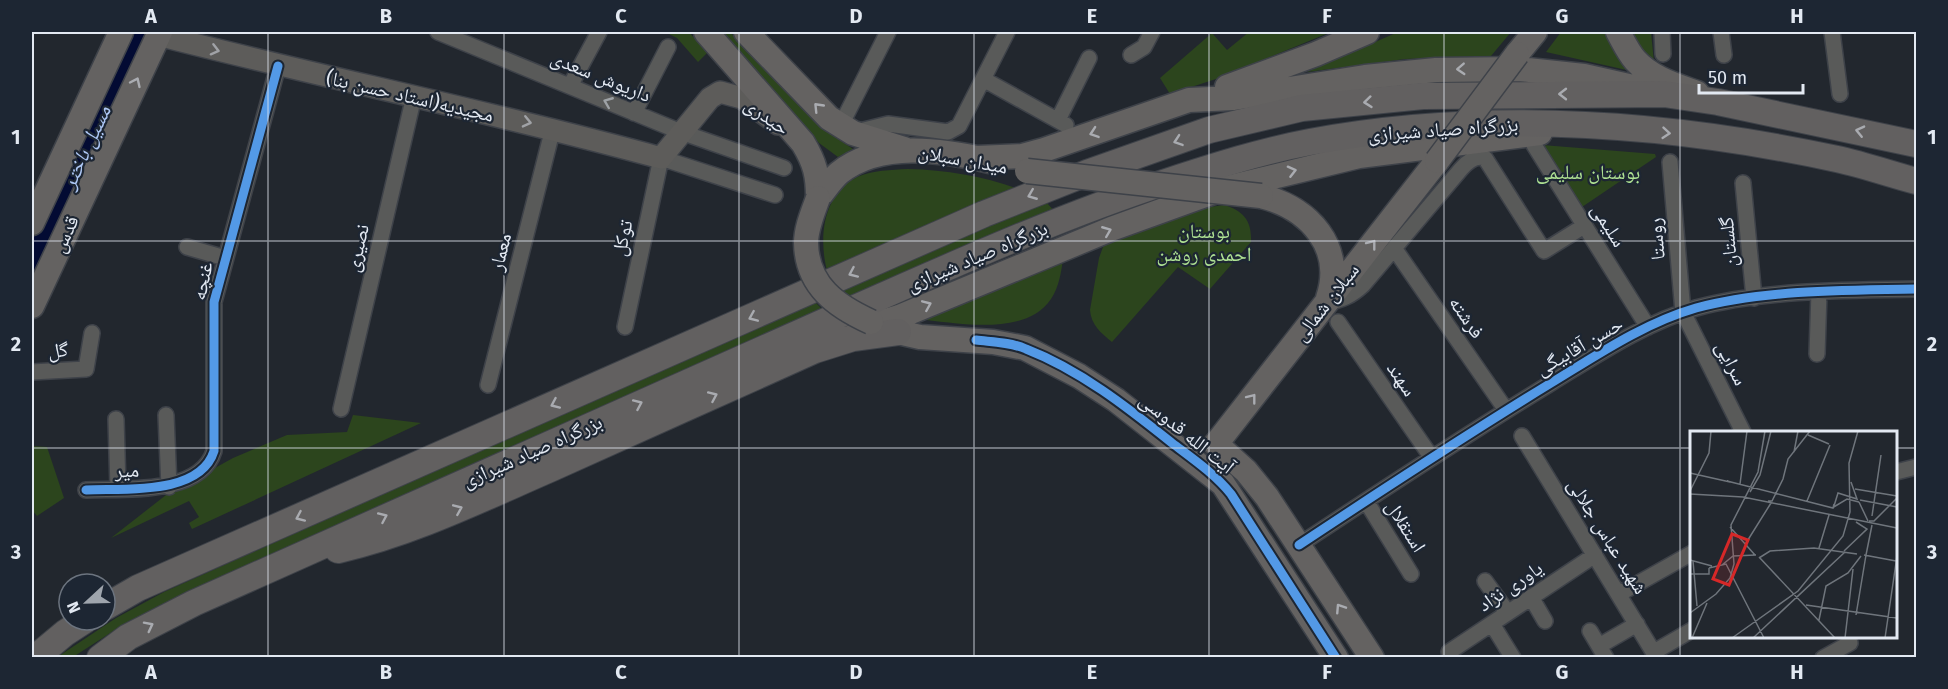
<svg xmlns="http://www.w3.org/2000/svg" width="1948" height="689" font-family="'Fira Sans','Noto Naskh Arabic',sans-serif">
  <rect width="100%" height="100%" fill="#22272e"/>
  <path fill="#2c451d" d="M665 32H689L707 53 698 62 677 38Z
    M720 32H730L829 133 853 149 838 157 819 143Z
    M1249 32H1331L1219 78 1170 94 1160 78 1212 33 1227 50Z
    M1398 32H1511L1491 56 1405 59 1307 72Z
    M1561 32H1611L1640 73 1546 52Z
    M1629 32H1651L1654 62 1644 52Z
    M1542 145 1655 154 1656 157 1582 207Z
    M908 169C947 170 982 176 1019 189L828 274C818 241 822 194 857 177 873 170 891 170 908 169Z
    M1046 202 1056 213 851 298 841 290Z
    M1224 205C1244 211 1252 221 1251 242L1210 289 1178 267 1112 342C1101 333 1091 325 1090 310L1099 258 1103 247 1115 237 1196 209Z
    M1063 259C1061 273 1059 287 1051 299 1026 337 956 323 918 319Z
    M814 301 824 311 441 478 129 621 73 657 56 658 116 618 164 592Z
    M353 415 421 423 192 529 189 523 199 517 189 501 111 538 166 495 233 458 287 435 347 432Z
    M32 446 47 447 64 498 37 516 32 510Z"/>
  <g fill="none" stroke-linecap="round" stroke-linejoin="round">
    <path stroke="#030b33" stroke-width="24" d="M32 263 141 32"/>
    <g stroke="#3e4249" stroke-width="18">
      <path id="minor" d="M438 32 681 132 784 168
        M1662 32 1663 54
        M1721 32 1724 55
        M1832 32 1840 94
        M1131 55 1144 47 1152 32
        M983 79 1066 125
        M570 86 599 32
        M634 113 668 47
        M1058 120 1089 58
        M841 125 888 32
        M856 132 888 124 948 132 959 126 1007 32
        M1534 145 1648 327
        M1670 162 1683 312 1743 432
        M1743 183 1754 298
        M187 247 225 258
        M1394 248 1506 410
        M1326 303C1342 300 1351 296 1363 285L1461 169C1467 162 1476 155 1485 158L1544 251 1584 226
        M1338 322 1432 458
        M625 327 661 158 775 195
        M1817 354 1819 292
        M32 372 86 369 92 333
        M488 385 553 128
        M341 409 414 96
        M166 415 169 487
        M116 419 118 488
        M1522 436 1657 658
        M1896 472 1916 467
        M86 490C123 488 200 496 214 451V302L278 66
        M1366 501 1411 574
        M1299 545C1382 490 1466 435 1551 383 1597 355 1644 323 1696 308 1762 290 1847 290 1916 289
        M1485 581 1508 613
        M1619 594 1692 553
        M1531 597 1545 621
        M1492 624 1513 658
        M1590 631 1606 658
        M1599 646 1637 624
        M1449 652 1595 555
        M1654 652 1692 630
        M1823 658 1850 643"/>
    </g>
    <g stroke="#3e4249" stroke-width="24">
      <path id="secondary" d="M158 35C325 78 494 112 661 158L710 98 720 92 742 98 778 124"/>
    </g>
    <g stroke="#3e4249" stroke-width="27">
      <path id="primary" d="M706 32 803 143C815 163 818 175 818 198
        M746 32 829 118 853 133 904 149
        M1618 32C1623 41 1628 52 1635 60 1651 78 1675 85 1697 93
        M1517 54 1535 32
        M1227 87 1316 54 1367 32
        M976 158 1022 156 1044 150 1189 100 1234 98 1365 77 1436 70 1519 69 1584 76 1642 89
        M1261 196C1309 208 1345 247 1328 298
        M818 198C825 190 831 180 839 173 880 140 943 150 990 161
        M32 223 121 32
        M32 306 160 32
        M871 322 889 320 899 317 1111 229 1219 190 1359 156 1540 133
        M879 325 898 332 920 337 993 342 1025 348 1079 376 1116 400 1223 484 1336 658
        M1372 658 1267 497 1246 471 1216 444 1437 161"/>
    </g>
    <g stroke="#3e4249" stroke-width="28">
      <path id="trunk" d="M338 550C412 533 481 499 550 469 638 429 727 390 815 350L853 338 898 332
        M105 607 138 588 984 214 1087 173 1209 130 1302 108 1423 96 1664 94 1718 102 1916 144
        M35 658 65 633 85 620
        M100 658 128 637 194 603C405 507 617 412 830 319 942 270 1052 219 1169 181 1215 166 1262 151 1310 142 1483 110 1665 122 1837 159 1864 165 1890 174 1916 181"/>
    </g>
    <use href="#minor" stroke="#595a59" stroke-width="15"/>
    <use href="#secondary" stroke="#5d5c5a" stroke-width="21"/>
    <use href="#primary" stroke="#646261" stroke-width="24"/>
    <use href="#trunk" stroke="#626060" stroke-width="26"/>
    <g stroke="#3e4249" stroke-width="27" stroke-linecap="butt">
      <path id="primary-bridge" d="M1437 161 1517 54
        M1027 171 1261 196
        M818 198C813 212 806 228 806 243 807 286 836 306 871 322"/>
    </g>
    <use href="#primary-bridge" stroke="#646261" stroke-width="24"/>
    <g stroke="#1d2633" stroke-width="13">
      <path id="cycleway" d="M976 340C992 342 1010 342 1026 349 1080 370 1127 407 1172 443 1193 459 1215 474 1231 494L1336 658
        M86 490C123 488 200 496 214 451V302L278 66
        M1299 545C1382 490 1466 435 1551 383 1597 355 1644 323 1696 308 1762 290 1847 290 1916 289"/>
    </g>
    <use href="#cycleway" stroke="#5399e6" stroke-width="9"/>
  </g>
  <defs><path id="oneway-chevron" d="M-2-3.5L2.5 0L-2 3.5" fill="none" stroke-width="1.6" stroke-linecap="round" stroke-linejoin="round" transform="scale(1.5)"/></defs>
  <g stroke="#a0a2a6">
    <use href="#oneway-chevron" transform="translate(215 50) rotate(14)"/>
    <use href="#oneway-chevron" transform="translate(527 122) rotate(13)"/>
  </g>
  <g stroke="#aaacb1">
    <use href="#oneway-chevron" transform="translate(1461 69) rotate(177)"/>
    <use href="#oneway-chevron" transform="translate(136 82) rotate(-65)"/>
    <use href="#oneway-chevron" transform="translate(818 107) rotate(-134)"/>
    <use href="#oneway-chevron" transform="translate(1094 133) rotate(161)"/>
    <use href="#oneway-chevron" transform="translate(1292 171) rotate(-14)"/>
    <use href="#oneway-chevron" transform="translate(1107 231) rotate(-22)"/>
    <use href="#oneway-chevron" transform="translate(1372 244) rotate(-52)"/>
    <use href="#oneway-chevron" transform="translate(927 305) rotate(-23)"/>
    <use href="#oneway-chevron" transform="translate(1252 398) rotate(-52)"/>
    <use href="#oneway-chevron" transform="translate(1340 608) rotate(-123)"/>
  </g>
  <g stroke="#a9abb0">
    <use href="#oneway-chevron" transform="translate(1563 94) rotate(180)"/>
    <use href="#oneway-chevron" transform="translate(1368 102) rotate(174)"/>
    <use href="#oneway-chevron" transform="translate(1860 131) rotate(-167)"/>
    <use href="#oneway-chevron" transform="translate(1666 133) rotate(5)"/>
    <use href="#oneway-chevron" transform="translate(1178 141) rotate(161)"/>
    <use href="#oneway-chevron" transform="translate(1032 195) rotate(158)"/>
    <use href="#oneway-chevron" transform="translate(853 273) rotate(156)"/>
    <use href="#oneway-chevron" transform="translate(753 317) rotate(157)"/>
    <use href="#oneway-chevron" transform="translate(713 396) rotate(-24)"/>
    <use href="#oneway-chevron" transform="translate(555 404) rotate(156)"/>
    <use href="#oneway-chevron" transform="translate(638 404) rotate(-24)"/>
    <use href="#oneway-chevron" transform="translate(458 509) rotate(-23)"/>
    <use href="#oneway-chevron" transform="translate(300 517) rotate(156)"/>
    <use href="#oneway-chevron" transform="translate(383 517) rotate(-24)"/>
    <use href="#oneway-chevron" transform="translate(149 626) rotate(-27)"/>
  </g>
  <use stroke="#9ea2a6" href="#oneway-chevron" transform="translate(608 102) rotate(-158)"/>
  <path fill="none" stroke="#e3e9f2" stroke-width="1.5" stroke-opacity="0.55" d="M268 32V658M504 32V658M739 32V658M974 32V658M1209 32V658M1444 32V658M1680 32V658M32 241H1916M32 448H1692M1896 448H1916"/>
  <g text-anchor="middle" stroke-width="4.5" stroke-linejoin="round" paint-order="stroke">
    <g font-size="20" fill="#e3e9f2" stroke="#1d2633">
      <text transform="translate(601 76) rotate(22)" y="7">داریوش سعدی</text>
      <text transform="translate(410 96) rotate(13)" y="7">مجیدیه(استاد حسن بنا)</text>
      <text transform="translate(767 116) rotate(35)" y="7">حیدری</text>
      <text transform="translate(1443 129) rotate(-4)" y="7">بزرگراه صیاد شیرازی</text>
      <text transform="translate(963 159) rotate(10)" y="7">میدان سبلان</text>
      <text transform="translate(1609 225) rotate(58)" y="7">سلیمی</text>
      <text transform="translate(65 234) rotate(-65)" y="7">قدس</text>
      <text transform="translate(622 238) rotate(-78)" y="7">توکل</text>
      <text transform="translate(1656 239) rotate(-95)" y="7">روستا</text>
      <text transform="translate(1728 242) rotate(-95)" y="7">گلستان</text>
      <text transform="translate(357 248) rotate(-77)" y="7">نصیری</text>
      <text transform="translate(500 252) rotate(-76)" y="7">معمار</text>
      <text transform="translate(977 256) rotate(-23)" y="7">بزرگراه صیاد شیرازی</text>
      <text transform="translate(202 281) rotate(-78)" y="7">غنچه</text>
      <text transform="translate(1326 302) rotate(-52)" y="7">سبلان شمالی</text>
      <text transform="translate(1467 317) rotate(56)" y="7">فرشته</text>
      <text transform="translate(1579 346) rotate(-30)" y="7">حسن آقابیگی</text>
      <text transform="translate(58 350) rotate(-4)" y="7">گل</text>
      <text transform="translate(1732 363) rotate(63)" y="7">سرایی</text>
      <text transform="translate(1402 379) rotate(56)" y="7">سهند</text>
      <text transform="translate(1187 433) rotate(39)" y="7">آیت الله قدوسی</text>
      <text transform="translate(532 451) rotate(-24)" y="7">بزرگراه صیاد شیرازی</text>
      <text transform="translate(127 470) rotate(-2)" y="7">میر</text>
      <text transform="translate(1406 526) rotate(58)" y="7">استقلال</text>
      <text transform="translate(1608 536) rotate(58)" y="7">شهید عباس جلالی</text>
      <text transform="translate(1510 586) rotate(-34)" y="7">یاوری نژاد</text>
    </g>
    <g font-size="20" fill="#afe293" stroke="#1d2633">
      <text x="1588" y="179">بوستان سلیمی</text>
      <text x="1204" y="238">بوستان<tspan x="1204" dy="23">احمدی روشن</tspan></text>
    </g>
    <g font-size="21" font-style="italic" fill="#adc7f5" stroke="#1d2633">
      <text transform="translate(86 147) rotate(-65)" y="7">مسیل باختر</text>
    </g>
  </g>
  <g transform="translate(1690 431)">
    <rect width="207" height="207" fill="#22272e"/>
    <path fill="none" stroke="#6f757c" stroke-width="1.5" d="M118 4 139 13M104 21 108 0M0 42 40 51M37 50 143 77 144 73M50 53 57 0M165 58 207 65M0 60 19 22 21 0M60 61 70 44 81 0M0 63 53 66 207 97M170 69 207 76M78 70H82L93 48 98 28 120 0M117 70 140 14M169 71 178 90M144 75 148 62 167 68 161 51M142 77 157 68 169 71M182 85 191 24M179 90H184L207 67M40 96 65 124M56 112 81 72M129 117 139 84M154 120 177 98 166 91M174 124 206 130M176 124 182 94M69 126 145 207M69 127 80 120 124 117 167 123M0 129 22 135M3 130 7 175M32 134 43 125 66 124M19 137 36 133 74 207M0 143H19V137M116 174 207 187M0 182 26 163 40 147 44 133 41 94 68 41 75 0M166 184 176 124M129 189 136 155 158 142 171 125M2 207 17 172M42 207 108 160 153 105 160 81 159 32 168 0M63 207 155 121M155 207 163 138M195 207 207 125"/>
    <path fill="#d62828" fill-opacity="0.15" stroke="#d62828" stroke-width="3" d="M42 103 58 109 39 154 23 148Z"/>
    <rect width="207" height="207" fill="none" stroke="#e3e9f2" stroke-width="3"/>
  </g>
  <rect width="1948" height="689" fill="none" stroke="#1d2633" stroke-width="66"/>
  <g transform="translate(87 602) rotate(248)"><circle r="28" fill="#1d2633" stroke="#6c747f" stroke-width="1.5"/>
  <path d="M0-4.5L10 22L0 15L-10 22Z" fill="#9fa5ad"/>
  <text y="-9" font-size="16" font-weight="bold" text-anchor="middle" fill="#e3e9f2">N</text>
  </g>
  <path d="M1699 84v9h104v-9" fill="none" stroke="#e3e9f2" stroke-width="3"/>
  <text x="1708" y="84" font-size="18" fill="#e3e9f2" stroke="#1d2633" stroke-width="4.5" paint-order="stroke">50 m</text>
  <rect x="33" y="33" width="1882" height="623" fill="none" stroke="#e3e9f2" stroke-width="2"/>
  <g font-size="20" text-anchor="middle" font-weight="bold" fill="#e3e9f2">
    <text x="151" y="23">A</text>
    <text x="386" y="23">B</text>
    <text x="621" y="23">C</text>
    <text x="856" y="23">D</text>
    <text x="1092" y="23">E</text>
    <text x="1327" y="23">F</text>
    <text x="1562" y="23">G</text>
    <text x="1797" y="23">H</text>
    <text x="16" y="144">1</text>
    <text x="1932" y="144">1</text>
    <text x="16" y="351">2</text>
    <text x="1932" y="351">2</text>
    <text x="16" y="559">3</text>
    <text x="1932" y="559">3</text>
    <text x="151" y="679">A</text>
    <text x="386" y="679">B</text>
    <text x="621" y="679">C</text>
    <text x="856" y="679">D</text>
    <text x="1092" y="679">E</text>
    <text x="1327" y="679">F</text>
    <text x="1562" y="679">G</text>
    <text x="1797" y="679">H</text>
  </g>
</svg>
